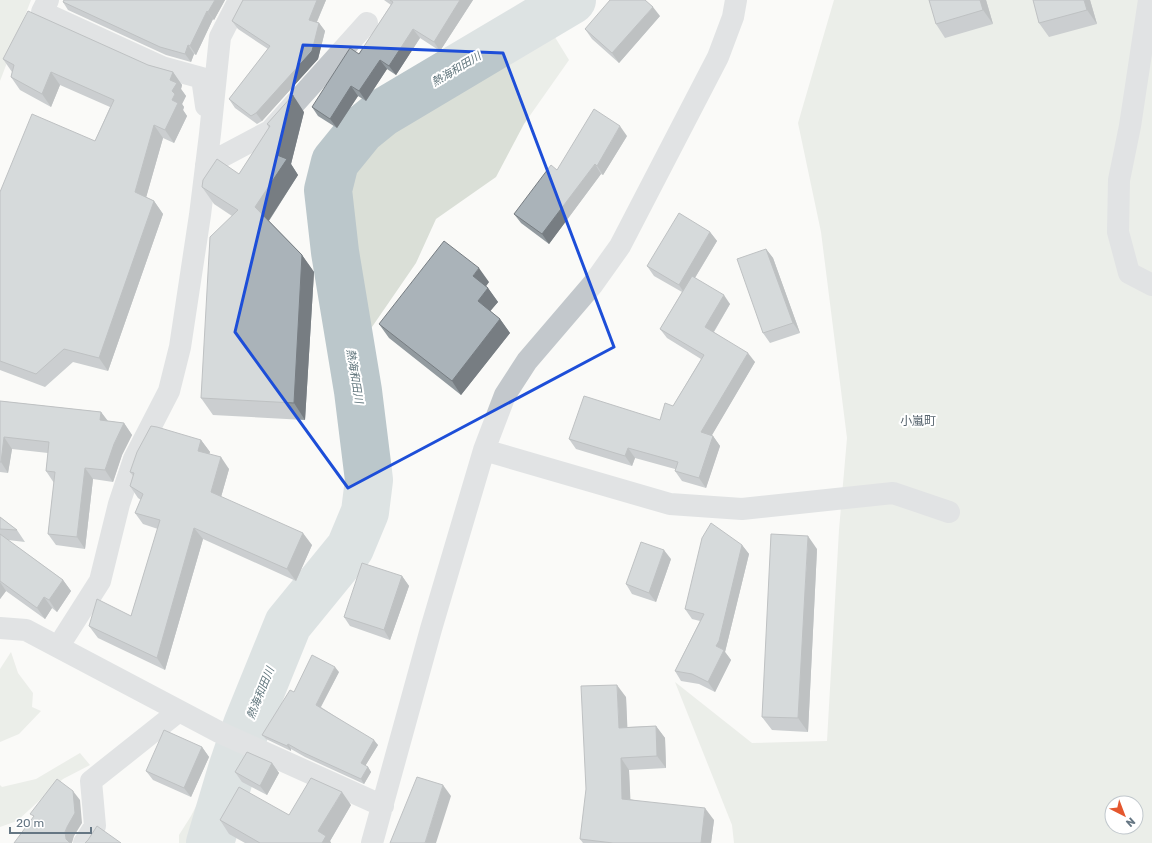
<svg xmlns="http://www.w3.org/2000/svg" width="1152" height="843" font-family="Rubik,'Noto Sans JP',sans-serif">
  <rect width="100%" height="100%" fill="#fafaf8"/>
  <path fill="#dadfd7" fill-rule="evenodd" d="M0 0H31L0 81Z
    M834 0H1152V843H734L732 825 675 682 752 743 827 741 839 530 847 438 821 232 798 123ZM1112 803H1136V827H1112Z
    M523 29 553 34 569 60 524 124 496 177 436 219 416 263 352 356 319 192 368 113Z
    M11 652 18 673 33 693 32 707 41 711 19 734 0 742V669Z
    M228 750 235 783 230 813 221 843H179V835L191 816 211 777 212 755Z
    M80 753 90 765 63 779 17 821 0 827V785L2 787 36 779Z"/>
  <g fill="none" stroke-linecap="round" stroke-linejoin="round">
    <path stroke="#bbc7cb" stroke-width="48" d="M210 843 232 769 247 725 288 624 350 548 365 512 369 480 358 391 335 252 328 190 335 162 361 130 382 113 572 0"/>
    <path stroke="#c3c8cc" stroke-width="22" d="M48 0 42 12 162 67 202 78 206 106
      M1149 0 1130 126 1119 180 1118 232 1129 273 1152 285
      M206 165 270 131 367 23
      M484 450 670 504 742 509 893 493 949 512
      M0 628 26 630 219 732 383 806
      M58 647 100 581 119 504 134 459 169 391 180 347 200 215 210 134 220 37 239 0
      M84 843 95 826 91 781 179 711
      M372 843 431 629 484 450 505 395 527 361 593 284 620 246 718 57 733 17 736 0"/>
  </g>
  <path fill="#929a9f" d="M225 0 214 20 213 19 196 55 194 54 191 62 166 55 68 10 63 2Z
    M243 0H326L317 22 319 23 325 31 318 59 262 121 257 124 235 108 229 99 268 49 238 29 232 21Z
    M384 0H473L440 51 420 38 396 75 387 69 366 101 358 96 337 128 318 116 312 107 359 54 391 5Z
    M986 0 993 24 945 38 936 24Z
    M1090 0 1097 24 1049 37 1039 23Z
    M660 16 619 63 592 39 585 29Z
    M3 59 148 65 173 72 182 85 181 89 186 96 182 104 184 107 183 110 187 116 174 143 163 138 146 197 154 201 163 214 108 371 73 362 45 387 0 370V192L95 141 110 107 60 85 51 107 20 90 11 77 12 72Z
    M304 112 291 164 298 175 269 221 302 255 314 272 305 420 213 415 201 398 232 216 214 204 202 187 239 174 269 128 267 124Z
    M627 136 603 175 601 174 549 244 521 223 514 214 557 170Z
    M710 232 717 241 695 278 730 304 714 332 755 362 711 436H713L720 446 706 488 682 481 675 471V469L635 458 632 466 576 449 569 439 660 420 673 406 701 359 667 338 660 329 682 292 654 276 647 266Z
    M766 249 773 258 800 333 770 343 763 333Z
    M489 282 486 286 488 288 498 302 490 311 500 319 510 333 461 395 389 338 379 324Z
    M0 401 101 412 108 421 124 423 132 435 122 455 113 482 93 479 85 549 56 545 48 534 54 483 46 471 48 453 12 449 8 473 0 472Z
    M201 440 210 452 209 454 229 469 221 497 312 545 296 581 203 539 165 670 98 638 89 626 131 616 158 529 143 524 135 513 141 500 138 498 130 486 133 476 130 472Z
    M0 517 17 530 25 542 8 540 63 580 71 591 57 612 52 608 45 619 6 591 0 599Z
    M742 545 749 554 725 652 731 660 715 692 699 684 681 681 675 671 700 621 692 619 685 609Z
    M817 549 808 732 772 730 762 717Z
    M671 559 656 602 632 594 626 584Z
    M402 576 409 586 390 640 350 626 344 617Z
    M339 672 321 707 378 745 365 766 368 767 371 772 364 784 305 757 291 749V751L266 739 262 735 294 692Z
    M626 697 627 727 656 726 665 738 666 768 629 770 630 799 714 820 711 843H583L580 839Z
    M202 747 209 757 191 797 153 780 146 771Z
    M272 763 279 773 267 795 242 782 235 772Z
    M351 805 330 841 331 843H245L229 834 220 820 289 815Z"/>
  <path fill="#777d82" d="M215 0H225L214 20 208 12Z
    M317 0H326L314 28 309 20Z
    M460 0H473L440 51 434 42Z
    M980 0H986L993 24 983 10Z
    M1084 0H1090L1097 24 1087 10Z
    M653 7 660 16 619 63 612 53Z
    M207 11 213 19 196 55 190 46Z
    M319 23 325 31 318 59 262 121 256 113Z
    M413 29 420 38 396 75 389 66Z
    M188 45 194 54 191 62 185 54Z
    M380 60 387 69 366 101 359 91Z
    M51 72 60 85 51 107 42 94Z
    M173 72 182 85 181 89 186 96 182 104 184 107 183 110 187 116 174 143 165 130 172 100 170 80Z
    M351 86 358 96 337 128 330 119Z
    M293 95 304 112 291 164 298 175 267 223 255 207 277 155Z
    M154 125 163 138 144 205 135 192Z
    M620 126 627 136 603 175 597 166Z
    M595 164 601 174 549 244 542 234Z
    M154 201 163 214 108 371 99 358Z
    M710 232 717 241 685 294 679 285Z
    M766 249 773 258 800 333 793 323Z
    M302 255 314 272 305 420 294 403Z
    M479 268 489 282 483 290 473 276Z
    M488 288 498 302 487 315 478 301Z
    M724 295 730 304 711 336 705 327Z
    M500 319 510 333 461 395 452 381Z
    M748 353 755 362 708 442 701 432Z
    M101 412 109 423 100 420Z
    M124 423 132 435 122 455 113 482 105 470 114 444Z
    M713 436 720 446 706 488 699 478Z
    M4 437 12 449 8 473 1 462Z
    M201 440 210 452 206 463 198 451Z
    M628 448 635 458 632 466 625 456Z
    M221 457 229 469 219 504 211 492Z
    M85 468 93 479 85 549 77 537Z
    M194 528 203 539 165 670 157 658Z
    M303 533 312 545 296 581 287 569Z
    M808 536 817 549 808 732 798 718Z
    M742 545 749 554 725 652 731 660 715 692 708 682 716 646Z
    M664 550 671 559 656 602 649 593Z
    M402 576 409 586 390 640 384 630Z
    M63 580 71 591 57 612 49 600Z
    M0 582 6 591 0 599Z
    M44 597 52 608 45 619 37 608Z
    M335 667 339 672 319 710 316 705Z
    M617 685 626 697 628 740 619 728Z
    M656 726 665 738 666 768 657 756Z
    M374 740 378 745 364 768 361 763Z
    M288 744 291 749V751L287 746Z
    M202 747 209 757 191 797 184 788Z
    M621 758 629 770 631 811 622 799Z
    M272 763 279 773 267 795 260 786Z
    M368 767 371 772 364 784 361 779Z
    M443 785 451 796 436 843H425Z
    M73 791 80 800 82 823 74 836 72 843H69L66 839 65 832 67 827Z
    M342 792 351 805 330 841 331 843H322L318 831Z
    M705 808 714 820 711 843H701Z"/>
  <path fill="#aab3b9" stroke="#777d82" d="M64 0H215L208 12 207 11 190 46 188 45 185 54 160 47 63 2Z
    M243 0H317L309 20 319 23 312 51 256 113 251 116 229 99 270 46 232 21Z
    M390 0H460L434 42 413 29 389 66 380 60 359 91 351 86 330 119 312 107 350 48 359 54 393 2Z
    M610 0H645L653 7 612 53 585 29Z
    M929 0H980L983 10 936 24Z
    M1033 0H1084L1087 10 1039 23Z
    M28 11 148 65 173 72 170 80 177 83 172 91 175 94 172 100 178 103 165 130 154 125 135 192 154 201 99 358 64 349 36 374 0 361V192L32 114 95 141 114 100 51 72 42 94 11 77 14 65 3 59Z
    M293 95 277 155 287 159 255 207 302 255 294 403 201 398 210 237 238 210 202 187 203 180 217 159 239 174 270 126 267 124Z
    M594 109 620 126 597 166 595 164 542 234 514 214 551 165 557 170Z
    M679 213 710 232 679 285 647 266Z
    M444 241 479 268 473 276 488 288 478 301 500 319 452 381 379 324Z
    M766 249 793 323 763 333 737 259Z
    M692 276 724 295 705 327 748 353 701 432 713 436 699 478 675 471 678 462 628 448 625 456 569 439 584 396 660 420 665 403 673 406 704 355 660 329Z
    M0 401 101 412 100 420 124 423 114 444 105 470 85 468 77 537 48 534 55 472 46 471 49 442 4 437 1 462H0Z
    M151 426 157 427 201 440 198 451 221 457 211 492 303 533 287 569 194 528 157 658 89 626 97 599 131 616 160 520 135 513 143 494 130 486 134 473 130 472 137 452Z
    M0 517 17 530 0 529Z
    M711 523 742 545 719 641 716 646 724 650 708 682 692 674 675 671 704 614 685 609 702 538Z
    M0 534 63 580 49 600 44 597 37 608 0 581Z
    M771 534 808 536 798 718 762 717Z
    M641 542 664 550 649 593 626 584Z
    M362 563 402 576 384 630 344 617Z
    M312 655 335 667 316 705 374 740 361 763 368 767 361 779 302 752 288 744 287 746 262 735 290 690 294 692Z
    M617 685 619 728 656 726 657 756 621 758 622 799 705 808 701 843H613L580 839 586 789 581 686Z
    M164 730 202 747 184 788 146 771Z
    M247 752 272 763 260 786 235 772Z
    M417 777 443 785 425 843H390Z
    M311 778 342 792 318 831 326 836 322 843H260L220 820 239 787 289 815Z
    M57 779 73 791 75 813 67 827 65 832 66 839 70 843H14L34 816 30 814Z
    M97 826 121 843H85L88 840Z"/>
  <path d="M0 0H1152V843H0ZM303 45 503 53 614 347 348 488 235 332Z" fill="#fafaf8" fill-opacity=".55" fill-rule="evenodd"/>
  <path fill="none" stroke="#1d4ed8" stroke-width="3" stroke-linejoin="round" d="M303 45 503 53 614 347 348 488 235 332Z"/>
  <g text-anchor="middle" stroke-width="4" stroke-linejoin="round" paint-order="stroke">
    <g font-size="11" font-style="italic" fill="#60757c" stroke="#fff">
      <text transform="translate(456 69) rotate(-31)" y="4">熱海和田川</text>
      <text transform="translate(355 376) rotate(81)" y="4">熱海和田川</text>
      <text transform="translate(260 693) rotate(-68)" y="4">熱海和田川</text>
    </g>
    <g font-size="12" fill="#57646e" stroke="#fff">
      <text x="918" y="425">小嵐町</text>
    </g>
  </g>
  <g transform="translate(1124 815) rotate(138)"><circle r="19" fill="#ffffff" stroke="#c1c8cd"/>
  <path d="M0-3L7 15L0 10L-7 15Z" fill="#e4572e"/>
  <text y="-6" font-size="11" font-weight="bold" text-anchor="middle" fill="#657683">N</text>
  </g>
  <path d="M10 827v6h81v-6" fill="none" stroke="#657683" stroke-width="2"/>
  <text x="16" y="827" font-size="12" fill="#657683" stroke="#ffffff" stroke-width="3" paint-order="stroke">20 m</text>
</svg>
